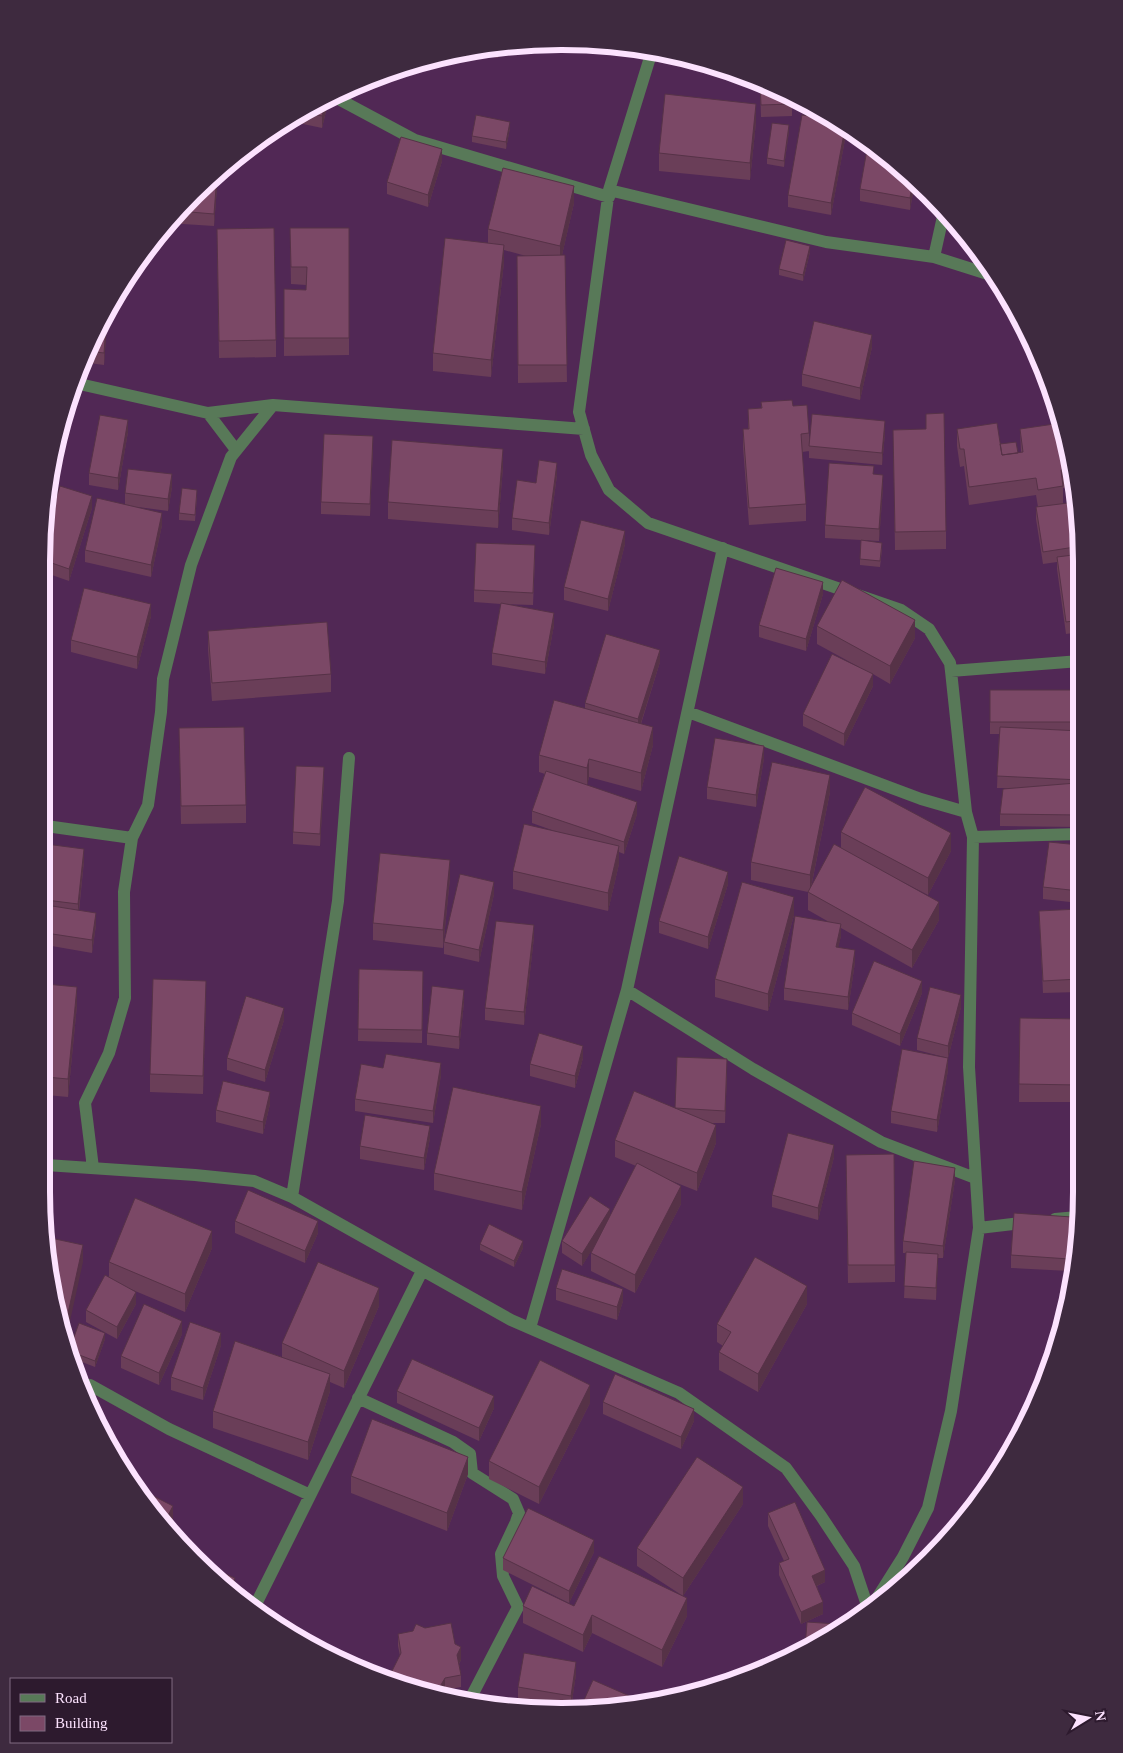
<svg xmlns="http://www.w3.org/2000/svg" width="1123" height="1753" font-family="'Times New Roman',serif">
  <rect width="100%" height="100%" fill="#512855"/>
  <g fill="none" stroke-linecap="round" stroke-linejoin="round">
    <path stroke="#587958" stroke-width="12" d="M652 51 609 190 579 412 591 455 609 490 648 523 901 610 929 629 950 663 951 671 966 812 973 837 969 1067 979 1228 951 1411 928 1508 903 1557 874 1603
      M331 95 415 140 609 197
      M609 190 826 242 934 257 994 276
      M934 257 944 212
      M75 383 208 413 273 405 584 429
      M208 413 236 450
      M951 671 1080 661
      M688 712 921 799 966 812
      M46 826 132 838
      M973 837 1079 834
      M627 990 753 1069 881 1142 975 1178
      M46 1165 195 1175 254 1181 292 1197 511 1320 679 1393 786 1468 821 1516 854 1566 868 1608
      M93 1168 85 1103 109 1053 125 998 124 892 132 838 148 805 161 712 163 679 191 565 231 457 273 405
      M292 1197 338 901 349 758
      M1055 1219 1078 1217
      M979 1228 1030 1222
      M530 1328 627 990 723 548
      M90 1385 169 1429 310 1495
      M358 1398 453 1442 470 1454 472 1473 513 1499 519 1513 516 1522 501 1554 503 1576 518 1607 468 1703
      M253 1610 422 1271"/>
  </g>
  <path fill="#6a3e58" d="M501 47 498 58 477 53V51Z
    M760 83 792 97V116L761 117Z
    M328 97V103L322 128 289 121Z
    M756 122 750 180 659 171V153Z
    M510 128 506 149 472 142V136Z
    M846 128V134L831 215 788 207V195Z
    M789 131 784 167 767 164V158Z
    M442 161 428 207 387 194V182Z
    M904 170 915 181 910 210 860 201V189Z
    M218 174 214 226 167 223 170 219Z
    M574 203 562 255H565L567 382 518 383 517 256H526L504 250V262L491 377 433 371V353L488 243V229Z
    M290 228H349V355L284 356V289L306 290V285L291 284Z
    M217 229 276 340V357L219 358Z
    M977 250 982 257 977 256Z
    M810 252 803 281 779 275V269Z
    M114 298V304L106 336 104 365 81 362 111 301Z
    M872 347 860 400 802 386V374Z
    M1039 359 1044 375 1038 374Z
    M761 402 793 406 809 433V451L802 452 806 504V521L749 525 743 447V429H748V409L761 408Z
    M926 429 946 531V549L895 550 893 430Z
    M957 429 1000 444 1018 453 1021 452 1020 429 1068 469V487L1063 488V503L1081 528 1080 632 1066 634 1057 569V562L1043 564 1036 519V507H1038L1036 495 969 505 964 466 960 467 957 446Z
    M128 432 118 490 89 485V473Z
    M885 433 882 465 809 458V446Z
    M373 448 370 516 321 514V502Z
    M503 467 498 528 388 519V502Z
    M874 474 883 487 879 541 825 538V525Z
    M557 475 549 535 512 530V518L536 483Z
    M172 487 168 511 138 507 162 525 151 577 85 562V550L125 504V493Z
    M197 496 195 521 179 520V513Z
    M92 508 69 581 46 573V532Z
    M625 544 608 611 564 600V587Z
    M882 549 880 567 860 565V559Z
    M535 557 533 605 504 604 554 625 545 674 492 665V653L501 604 474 602V590Z
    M823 594 806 651 759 637V625Z
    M151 616 137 669 71 652V640Z
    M817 626 915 638 890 684 873 674V686L844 746 803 726V714L859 667 817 644Z
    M208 631 331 674V692L212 701 208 649Z
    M660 662 641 724 653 745 641 791 589 777 587 785 637 814 624 854 619 852V864L608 911 513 889V871L560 833 532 823V811L545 774 539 772V755L585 708V703Z
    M990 690H1080L1079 792H1077L1079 815V827L1000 826V814L1010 788H997L999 734H990Z
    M179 728 246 805V823L181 824Z
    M764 758 756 807 707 799V787Z
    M324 779 320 846 293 844V832Z
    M830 792 811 888 841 848V832L951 851 928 895 901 881 939 920 912 968 841 928V936L838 947 855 962 848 1010 784 1000V988L829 922 808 910V892L751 880V862Z
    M46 844 84 861 79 911 96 925 92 953 46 945Z
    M1079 845V903L1043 899V887Z
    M450 878 443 948 373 940V923Z
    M728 884 708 949 659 933V921Z
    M494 894 479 962 444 954V942Z
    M1079 909V992L1043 993 1039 911Z
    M794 915 768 1011 715 997V979Z
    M534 937 524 1025 485 1020V1008Z
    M359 969 423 971 422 1043 358 1041Z
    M46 984 77 1005 68 1097 46 1095Z
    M922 993 900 1046 852 1025V1013Z
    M206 998 203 1094 150 1092V1074Z
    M464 1002 459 1049 427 1045V1033Z
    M961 1007 948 1058V1070L937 1132 891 1123V1111L944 1057 917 1050V1038Z
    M1020 1018 1078 1019V1102H1019Z
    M284 1020 265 1082 227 1070V1058Z
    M583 1058 575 1088 530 1076V1064Z
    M383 1068 441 1075 433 1123 355 1111V1099Z
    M727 1072 725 1123H711L716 1143 697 1191 667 1179 681 1204 635 1293 591 1271V1253L597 1241 582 1266 562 1253V1241L610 1217 636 1166 615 1157V1140L675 1108Z
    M270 1104 263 1134 216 1122V1110Z
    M541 1124 522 1210 434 1190V1173Z
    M430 1138 424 1170 360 1159V1146Z
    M834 1157 818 1220 772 1207V1195Z
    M846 1173 895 1265V1282L848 1283Z
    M955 1180 943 1258H938L936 1300 904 1298 906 1253H903V1241Z
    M235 1221 318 1233 305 1263 235 1233Z
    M1072 1229 1069 1271 1011 1268V1255Z
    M480 1244 523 1248 514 1267 480 1250Z
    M212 1248 185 1312 128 1288 136 1304 117 1339 86 1322V1310L109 1277V1262Z
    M556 1288 623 1301 617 1320 556 1300Z
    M807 1304 758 1392 719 1370V1352L723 1346 717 1342V1324Z
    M379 1306 344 1388 330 1382V1391L308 1460 213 1428V1411L282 1357V1343Z
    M182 1334 159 1385 121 1368V1356Z
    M105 1339 95 1367 69 1357V1351Z
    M221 1345 203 1400 171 1390V1377Z
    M397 1391 494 1408 479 1441 397 1403Z
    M603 1402 694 1421 681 1449 603 1414Z
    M590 1403 539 1504 489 1479V1461Z
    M468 1474 447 1531 351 1493V1476Z
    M743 1504 683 1596 637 1566V1548Z
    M768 1513 825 1582 817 1586 823 1614 801 1624 779 1575V1563L784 1561 768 1526Z
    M594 1552 569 1603 503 1570V1558Z
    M523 1606H574L687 1616 662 1667 592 1633 583 1652 523 1623Z
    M398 1634 455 1644 461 1660 459 1664 461 1675V1687L445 1690 441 1697 394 1684 390 1682V1675L400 1656 398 1646Z
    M576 1674 571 1708 518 1699V1687Z"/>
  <path fill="#563247" d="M499 47H501L498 58V52Z
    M328 97V103L322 128V116L326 98Z
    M756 104V122L750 180V163Z
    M510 122V128L506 149V142Z
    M789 125V131L784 167V161Z
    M845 128H846V134L831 215V203Z
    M442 149V161L428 207V195Z
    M218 174 214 226V214L217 175Z
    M913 179 915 181 910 210V198Z
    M574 186V203L560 264V246Z
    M504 245V262L491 377V360Z
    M810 246V252L803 281V275Z
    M114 298V304L106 336V324L112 301Z
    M106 326V338L104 365V353Z
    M872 335V347L860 400V388Z
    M128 420V432L118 490V478Z
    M885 421V433L882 465V453Z
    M373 436V448L370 516V504Z
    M503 449V467L498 528V511Z
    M557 463V475L549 535V523Z
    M172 474V487L168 511V499Z
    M883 475V487L879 541V529Z
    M92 496V508L69 581V569Z
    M162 513V525L151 577V565Z
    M625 531V544L608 611V599Z
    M823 582V594L806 651V639Z
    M151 604V616L137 669V657Z
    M554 613V625L545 674V662Z
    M915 620V638L890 684V666Z
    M660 650V662L638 732V719Z
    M873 674V686L844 746V734Z
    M653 727V745L641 791V773Z
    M764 746V758L756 807V795Z
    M589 759V777L587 786V768Z
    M324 767V779L320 846V834Z
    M830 775V792L810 892V875Z
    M637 802V814L624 854V842Z
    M951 833V851L928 895V878Z
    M619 846V864L608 911V893Z
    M84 849V861L78 916V904Z
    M450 860V878L443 948V930Z
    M728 872V884L708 949V937Z
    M494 882V894L479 962V950Z
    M794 897V915L768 1011V994Z
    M939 902V920L912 968V950Z
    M96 913V925L92 953V940Z
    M841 924V936L836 959V947Z
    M534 925V937L524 1025V1012Z
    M855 950V962L848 1010V997Z
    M206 981V998L203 1094V1076Z
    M922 981V993L900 1046V1034Z
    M77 987V1005L68 1097V1079Z
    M464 990V1002L459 1049V1037Z
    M961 995V1007L948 1058V1070L937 1132V1120L948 1058V1046Z
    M284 1008V1020L265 1082V1070Z
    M583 1046V1058L575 1088V1076Z
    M727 1059V1072L725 1123V1111Z
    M441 1063V1075L433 1123V1111Z
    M270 1092V1104L263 1134V1122Z
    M541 1106V1124L522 1210V1192Z
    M716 1125V1143L697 1191V1173Z
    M430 1126V1138L424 1170V1158Z
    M834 1145V1157L818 1220V1208Z
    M955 1168V1180L943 1258V1246Z
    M681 1186V1204L635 1293V1275Z
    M610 1209V1221L582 1266V1254Z
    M1072 1217V1229L1069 1271V1259Z
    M318 1221V1233L305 1263V1251Z
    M212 1231V1248L185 1312V1294Z
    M523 1241V1248L514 1267V1261Z
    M83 1245V1262L65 1344 63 1336Z
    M938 1254V1266L936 1300V1288Z
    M807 1286V1304L758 1392V1374Z
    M379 1288V1306L344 1388V1371Z
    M623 1289V1301L617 1320V1307Z
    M136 1292V1304L117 1339V1327Z
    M182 1321V1334L159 1385V1373Z
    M105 1333V1339L95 1367V1361Z
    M221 1333V1345L203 1400V1388Z
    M330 1374V1391L308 1460V1442Z
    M590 1385V1403L539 1504V1487Z
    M494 1396V1408L479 1441V1428Z
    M99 1401V1419L94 1410Z
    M694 1409V1421L681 1449V1437Z
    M468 1457V1474L447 1531V1513Z
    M743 1487V1504L683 1596V1578Z
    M173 1506V1524L169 1532 163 1525Z
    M594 1540V1552L569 1603V1591Z
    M825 1570V1582L812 1588V1576Z
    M235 1578V1590L234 1594 230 1591Z
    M687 1598V1616L662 1667V1650Z
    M823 1602V1614L801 1624V1612Z
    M592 1615V1633L583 1652V1635Z
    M461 1647V1660L457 1667V1655Z
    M576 1662V1674L571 1708V1696Z
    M445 1678V1690L441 1697 435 1695Z"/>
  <path fill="#7b4866" stroke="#563247" d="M499 47 498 52 486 49Z
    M760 83 792 97V104L761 105Z
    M665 94 756 104 750 163 659 153Z
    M326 98 322 116 303 112Z
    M476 115 510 122 506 142 472 136Z
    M802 115 835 120 845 128 831 203 788 195Z
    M772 123 789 125 784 161 767 158Z
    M401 137 442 149 428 195 387 182Z
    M868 144 904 170 913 179 910 198 860 189Z
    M503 168 574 186 560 246 488 229Z
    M217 175 214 214 178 211Z
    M274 228 276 340 219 341 217 229Z
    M290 228H349V338H284V289L306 290 307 267H291Z
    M445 238 504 245 491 360 433 353Z
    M786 240 810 246 803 275 779 269Z
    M565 255 567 365H518L517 256Z
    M112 301 106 324 101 322 111 301Z
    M814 321 872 335 860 388 802 374Z
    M99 326H106L104 353 87 351Z
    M792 400 793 406 807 405 809 433 801 434 806 504 749 508 743 429H749L748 409 762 408 761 402Z
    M944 413 946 531 895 532 893 430 926 429V414Z
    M812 414 885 421 882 453 809 446Z
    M100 415 128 420 118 478 89 473Z
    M997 423 1002 455 1023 452 1020 429 1061 423 1068 469 1061 470 1063 486 1038 490 1036 478 969 487 964 449H960L957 429Z
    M324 434 373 436 370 504 321 502Z
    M392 440 503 449 498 511 388 502Z
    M1016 442 1018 453 1002 455 1000 444Z
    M539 460 557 463 549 523 512 518 517 480 536 483Z
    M829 463 874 466 873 474 883 475 879 529 825 525Z
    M128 469 172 474 168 499 125 493Z
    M60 486 92 496 69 569 46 561V532Z
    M182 488 197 490 195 515 179 513Z
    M97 498 162 513 151 565 85 550Z
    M1076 502 1081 528V546L1043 552 1036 507Z
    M581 520 625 531 608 599 564 587Z
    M861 540 882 543 880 561 860 559Z
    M476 543 535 545 533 593 474 590Z
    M1081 554 1080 620 1066 622 1057 557Z
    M776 568 823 582 806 639 759 625Z
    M842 580 915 620 890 666 817 626Z
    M84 588 151 604 137 657 71 640Z
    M501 603 554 613 545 662 492 653Z
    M327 622 331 674 212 683 208 631Z
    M606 634 660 650 638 719 585 703Z
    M832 654 873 674 844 734 803 714Z
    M990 690H1080V722H990Z
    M554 700 653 727 641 773 589 759 587 768 539 755Z
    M244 727 246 805 181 806 179 728Z
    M1000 727 1080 731V780L997 776Z
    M715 738 764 746 756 795 707 787Z
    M772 762 830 775 810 875 751 862Z
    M296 766 324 767 320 834 293 832Z
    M546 771 637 802 624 842 532 811Z
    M1076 783 1079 815 1000 814 1003 789Z
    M865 787 951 833 928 878 841 832Z
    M524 824 619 846 608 893 513 871Z
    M1049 842 1079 845V891L1043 887Z
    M46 844 84 849 78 904 46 900Z
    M834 844 939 902 912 950 808 892Z
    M380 853 450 860 443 930 373 923Z
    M679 856 728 872 708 937 659 921Z
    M460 874 494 882 479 950 444 942Z
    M742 882 794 897 768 994 715 979Z
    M46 905 96 913 92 940 46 933Z
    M1079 909V979L1043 981 1039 911Z
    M795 916 841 924 836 947 855 950 848 997 784 988Z
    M496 921 534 925 524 1012 485 1008Z
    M874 961 922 981 900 1034 852 1013Z
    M359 969 423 971 422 1030 358 1029Z
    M153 979 206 981 203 1076 150 1074Z
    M46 984 77 987 68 1079 46 1077Z
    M432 986 464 990 459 1037 427 1033Z
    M930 987 961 995 948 1046 917 1038Z
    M246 996 284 1008 265 1070 227 1058Z
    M1020 1018 1078 1019V1085L1019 1084Z
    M539 1033 583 1046 575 1076 530 1064Z
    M902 1049 948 1058 937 1120 891 1111Z
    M386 1054 441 1063 433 1111 355 1099 361 1064 383 1068Z
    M677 1057 727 1059 725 1111 675 1108Z
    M223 1081 270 1092 263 1122 216 1110Z
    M453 1087 541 1106 522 1192 434 1173Z
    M634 1091 716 1125 697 1173 615 1140Z
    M365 1115 430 1126 424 1158 360 1146Z
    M788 1133 834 1145 818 1208 772 1195Z
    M894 1154 895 1265H848L846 1155Z
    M914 1161 955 1168 943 1246 903 1241Z
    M637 1163 681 1186 635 1275 591 1253Z
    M248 1190 318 1221 305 1251 235 1221Z
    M590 1196 610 1209 582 1254 562 1241Z
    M135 1198 212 1231 185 1294 109 1262Z
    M1014 1213 1072 1217 1069 1259 1011 1255Z
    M489 1224 523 1241 514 1261 480 1244Z
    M46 1237 83 1245 63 1336 46 1260Z
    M906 1252 938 1254 936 1288 904 1286Z
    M755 1257 807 1286 758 1374 719 1352 731 1332 717 1324Z
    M318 1262 379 1288 344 1371 282 1343Z
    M562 1269 623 1289 617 1307 556 1288Z
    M105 1275 136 1292 117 1327 86 1310Z
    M144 1304 182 1321 159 1373 121 1356Z
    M190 1322 221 1333 203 1388 171 1377Z
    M79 1323 105 1333 95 1361 69 1351Z
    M235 1341 330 1374 308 1442 213 1411Z
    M412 1359 494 1396 479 1428 397 1391Z
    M540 1360 590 1385 539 1487 489 1461Z
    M615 1374 694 1409 681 1437 603 1402Z
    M86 1394 99 1401 94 1410Z
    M372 1419 468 1457 447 1513 351 1476Z
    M697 1457 743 1487 683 1578 637 1548Z
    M132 1485 173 1506 163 1525Z
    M795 1502 825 1570 812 1576 823 1602 801 1612 779 1563 789 1559 768 1513Z
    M528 1508 594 1540 569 1591 503 1558Z
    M599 1556 687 1598 662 1650 592 1615 583 1635 523 1606 532 1586 574 1606Z
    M211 1568 235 1578 230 1591 210 1572Z
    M807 1622 837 1624 836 1632 805 1648Z
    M451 1623 455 1644 461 1647 457 1655 461 1675 445 1678 435 1695 417 1690 390 1675 401 1653 398 1634 413 1631 416 1624 425 1628Z
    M300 1640 356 1661 354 1666 302 1642 300 1641Z
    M524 1653 576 1662 571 1696 518 1687Z
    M593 1680 641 1701 580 1709Z"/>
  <path d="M0 0H1123V1753H0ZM561 50H562A511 511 0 0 1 1073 561V1192A511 511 0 0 1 562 1703H561A511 511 0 0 1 50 1192V561A511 511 0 0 1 561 50Z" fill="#3e2a3f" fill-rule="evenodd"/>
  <path fill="none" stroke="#fce2fe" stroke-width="6" d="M561 50H562A511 511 0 0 1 1073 561V1192A511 511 0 0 1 562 1703H561A511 511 0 0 1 50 1192V561A511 511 0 0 1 561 50Z"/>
  <rect x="10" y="1678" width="162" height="65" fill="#2d1a2e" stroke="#806a81"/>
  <rect x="20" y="1694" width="25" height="8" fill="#587958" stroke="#806a81"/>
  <text x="55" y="1703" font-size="15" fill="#fce2fe">Road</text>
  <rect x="20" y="1716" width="25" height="15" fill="#7b4866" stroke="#806a81"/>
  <text x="55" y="1728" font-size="15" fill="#fce2fe">Building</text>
  <g transform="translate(1088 1718) rotate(80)" stroke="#2d1a2e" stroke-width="4" paint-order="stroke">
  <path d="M0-4L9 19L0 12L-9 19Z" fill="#fce2fe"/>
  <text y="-8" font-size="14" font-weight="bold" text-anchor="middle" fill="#fce2fe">N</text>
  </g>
</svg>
